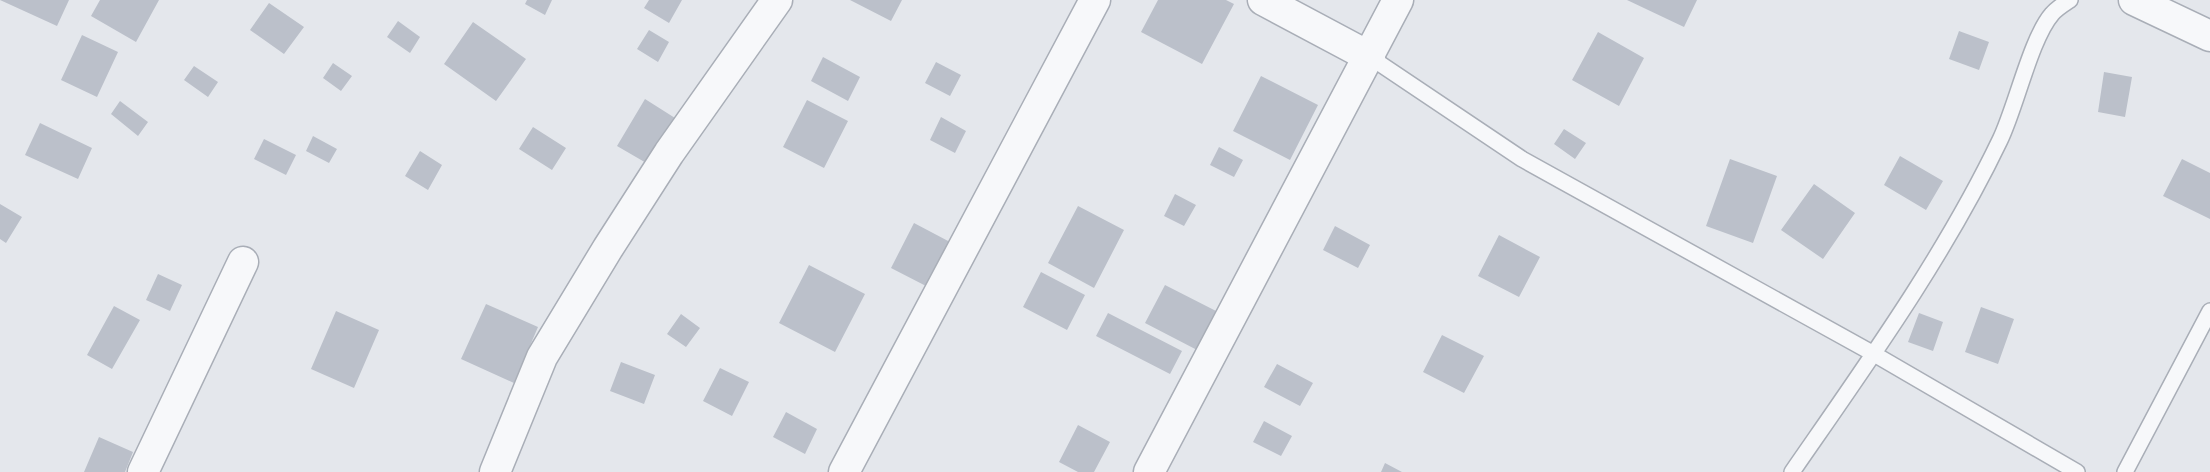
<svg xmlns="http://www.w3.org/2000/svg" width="2210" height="472" font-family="Mulish,sans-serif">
  <rect width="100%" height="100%" fill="#e4e7ec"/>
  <path fill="#bbc0ca" d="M0 0H69L57 26Z
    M100 0H159L136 42 91 16Z
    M527 0H552L545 15 525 4Z
    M649 0H682L669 23 644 8Z
    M850 0H902L891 21Z
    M1158 0H1226L1234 4 1202 64 1141 32Z
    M1627 0H1697L1684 27Z
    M269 3 304 27 284 54 250 30Z
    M398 21 420 37 410 53 387 37Z
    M473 22 526 59 496 101 444 64Z
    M649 30 669 42 658 62 637 49Z
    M1959 31 1989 42 1979 70 1949 59Z
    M1598 32 1644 58 1619 106 1572 80Z
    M82 35 118 52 97 97 61 80Z
    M823 57 860 77 848 101 811 81Z
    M936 62 961 75 950 96 925 83Z
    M333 63 352 76 341 91 323 78Z
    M194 66 218 82 208 97 184 80Z
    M2104 72 2132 77 2125 117 2098 112Z
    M1261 76 1318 105 1290 160 1233 131Z
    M645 99 675 118 648 164 617 146Z
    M807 100 848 121 824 168 783 147Z
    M120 101 148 122 138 136 111 114Z
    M941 117 966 131 955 153 930 140Z
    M40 123 92 148 78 179 25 155Z
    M533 127 566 148 552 170 519 149Z
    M1564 129 1586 143 1575 159 1554 144Z
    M313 136 337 149 329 163 306 151Z
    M264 139 296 155 286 175 254 159Z
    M1219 147 1243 160 1234 177 1210 165Z
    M420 151 442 165 428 190 405 176Z
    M1900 156 1943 181 1926 210 1884 185Z
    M1730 159 1777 176 1753 243 1706 226Z
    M2182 159 2210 173V219L2163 196Z
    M1814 184 1855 213 1823 259 1781 230Z
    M1175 194 1196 205 1184 226 1164 216Z
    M0 204 22 217 6 243 0 239Z
    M1078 206 1124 230 1094 288 1048 263Z
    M914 223 950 242 926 286 891 268Z
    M1335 226 1370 245 1358 268 1323 250Z
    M1499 235 1540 257 1519 297 1478 276Z
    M809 265 865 294 835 352 779 323Z
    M1041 272 1085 295 1067 330 1023 307Z
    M158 274 182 285 170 311 146 300Z
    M1165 285 1218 312 1199 351 1145 323Z
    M486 304 538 327 514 383 461 359Z
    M114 306 140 320 112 369 87 355Z
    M1981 307 2014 319 1998 364 1965 352Z
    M336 311 379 330 354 388 311 369Z
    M1108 313 1182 351 1170 374 1096 336Z
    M1919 313 1943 322 1933 351 1908 342Z
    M681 314 700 328 686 347 667 334Z
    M1442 335 1484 356 1464 393 1423 372Z
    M621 362 655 375 644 404 610 391Z
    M1277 364 1313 383 1300 406 1264 387Z
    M720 368 749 382 732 416 703 401Z
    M786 412 817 429 805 454 773 437Z
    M1264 421 1292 436 1281 456 1253 442Z
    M1078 425 1110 442 1094 472H1078L1059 462Z
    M99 437 133 452 125 472H84Z
    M1385 463 1402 472H1381Z"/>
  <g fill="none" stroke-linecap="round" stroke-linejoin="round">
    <g stroke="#a9aeb7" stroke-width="18">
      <path id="lane" d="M1370 57 1522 159 1874 354 2077 472
        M1792 472C1866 365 1944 257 2000 140 2016 107 2031 38 2052 14 2057 8 2064 4 2070 0
        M2125 472 2210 311"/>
    </g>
    <g stroke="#a9aeb7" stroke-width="33">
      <path id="street" d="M1263 0 1370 57
        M2134 0 2210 36
        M143 472 243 262
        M495 472 542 357 608 248 669 153 777 0
        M844 472 1095 0
        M1149 472 1398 0"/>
    </g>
    <use href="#lane" stroke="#f7f8fa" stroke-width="15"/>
    <use href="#street" stroke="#f7f8fa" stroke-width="30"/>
  </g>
</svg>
